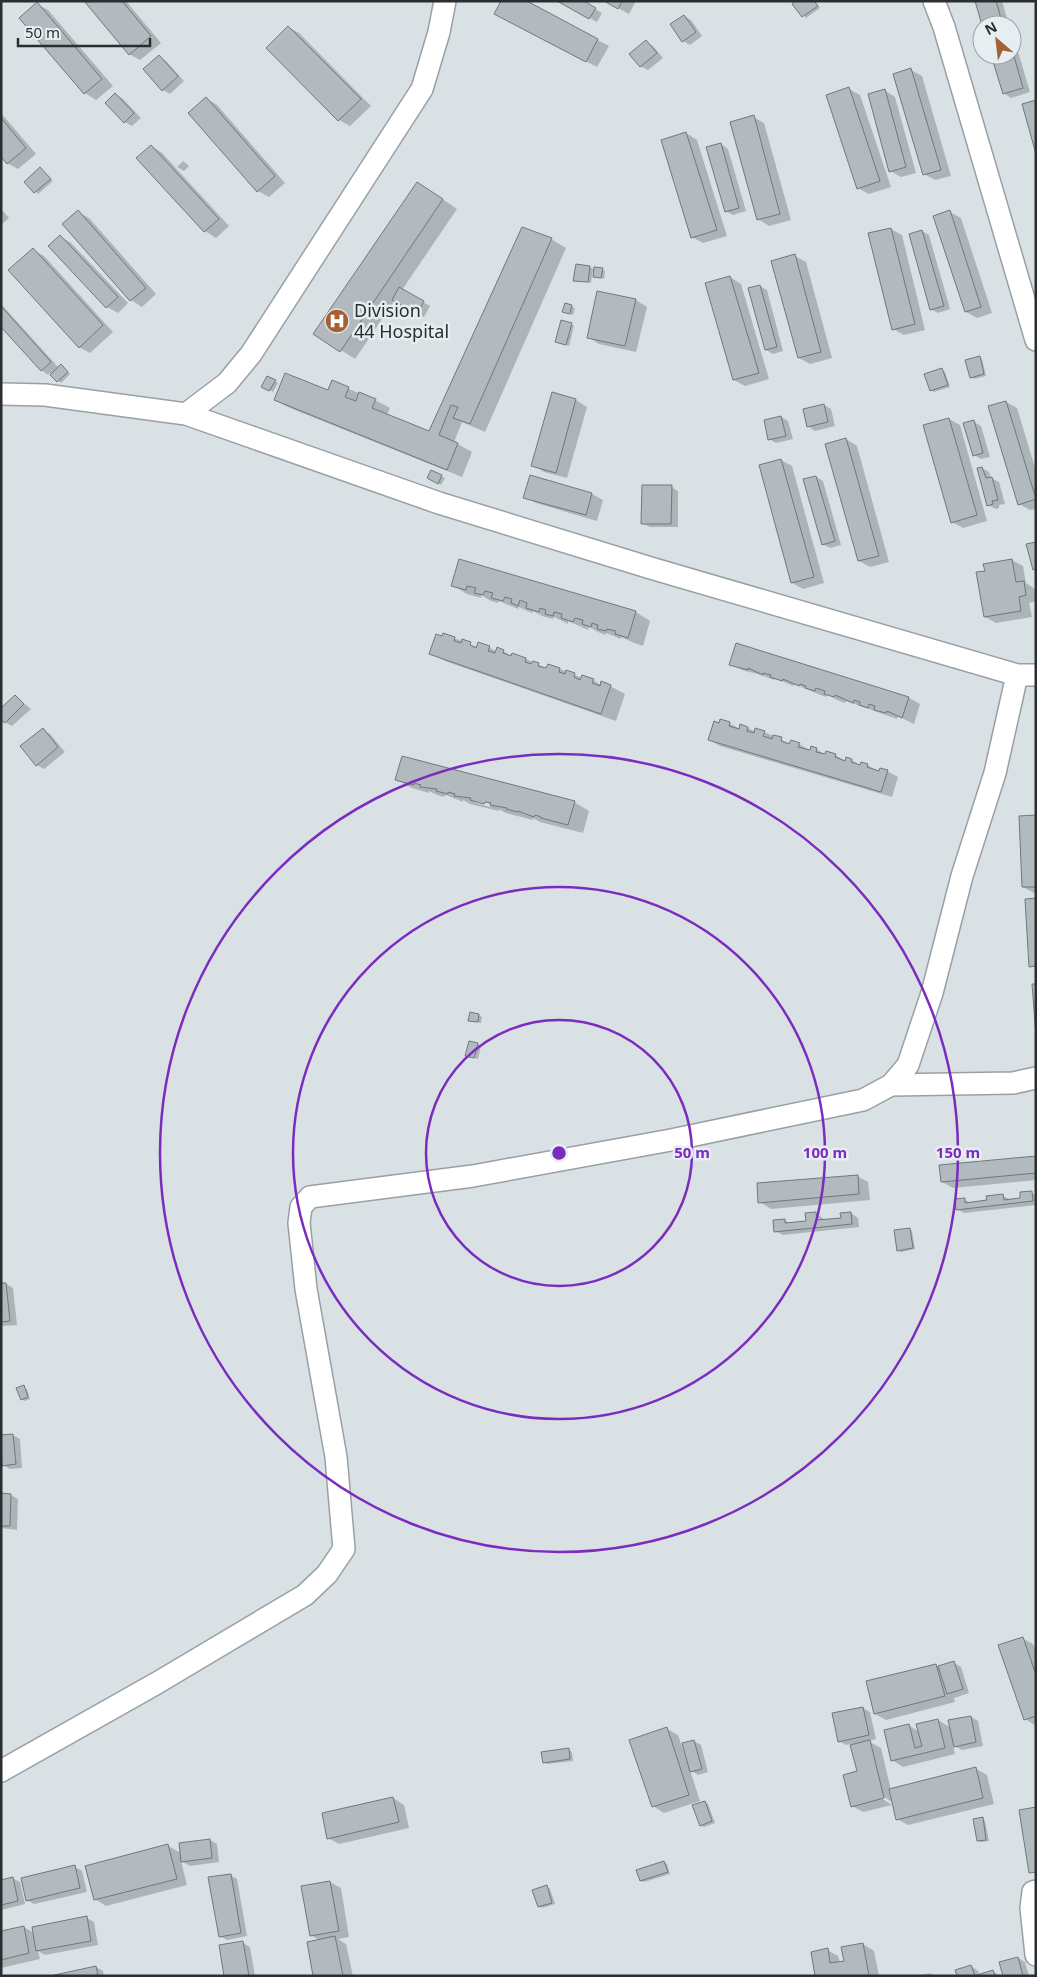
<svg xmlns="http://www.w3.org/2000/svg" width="1037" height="1977" font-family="'Noto Sans',sans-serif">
  <rect width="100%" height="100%" fill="#d9e1e5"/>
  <path fill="#0003" fill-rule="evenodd" d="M86 1H126L161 43 140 60 129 54Z
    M524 1 609 46 597 67 507 20Z
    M560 1H581L602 13 597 22Z
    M605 1H636L629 14Z
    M798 1H815L820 8 806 18 794 4Z
    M977 1H1002L1009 25H984Z
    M37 4 48 10 113 86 96 100 85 93 20 18Z
    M684 16 691 20 702 36 690 45 683 41Z
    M288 27 299 33 371 106 350 126 339 120 267 48Z
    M646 42 653 46 663 58 648 70 640 66Z
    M1012 42 1016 45 1030 92 1011 98 1004 93 993 55H1012Z
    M159 57 166 61 184 81 170 94 163 90Z
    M911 70 922 76 951 176 935 180 924 174Z
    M849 89 860 95 891 187 869 194 858 188Z
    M884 90 895 97 916 173 901 177 890 171Z
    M115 94 122 98 141 118 132 126 125 122Z
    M206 98 217 105 285 183 269 197 258 191Z
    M1 113 36 154 18 169 7 163 1 155Z
    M753 117 764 123 791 220 769 226 758 219Z
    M686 133 697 140 727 236 703 243 692 237Z
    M721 144 728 149 746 211 733 215 726 211Z
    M151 146 162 153 229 226 216 238 205 231Z
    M183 161 189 166 184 171 177 167Z
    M43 171 53 181 38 194 26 182Z
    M432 192 457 209 402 290 430 306 424 317 395 300 355 359 341 350Z
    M1 209 9 218 1 225Z
    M78 212 89 218 156 294 142 307 131 300Z
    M950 212 961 218 992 313 977 318 966 312Z
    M891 229 902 235 925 330 904 335 893 329Z
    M922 231 929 235 950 309 938 313 931 309Z
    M60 236 71 243 128 303 118 313 107 307Z
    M551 239 566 248 485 432 462 422 454 442 472 452 462 477 290 408 275 400 329 392 333 382 375 400 390 408 387 415 430 433Z
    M33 250 44 256 113 332 90 353 79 347Z
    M795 256 806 262 832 358 810 364 799 358Z
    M590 267 593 269 591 283 575 280Z
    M602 269 605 271 604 279 594 276Z
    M730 277 741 284 769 379 745 386 734 380Z
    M760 286 767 290 783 351 773 354 766 350Z
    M598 292 636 300 647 307 636 352 599 344 588 337Z
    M1 304 59 368 61 365 70 374 61 383 50 373 48 375 41 370 1 325Z
    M572 307 575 308 573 315 564 312Z
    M571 324 574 326 569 346 557 342Z
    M979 357 982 359 986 376 974 379 971 377Z
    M942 370 945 372 950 387 934 392 931 390Z
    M268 377 278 383 273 392 263 386Z
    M552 394 576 400 587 407 567 478 544 472 533 465Z
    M1006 402 1017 408 1036 471V509L1030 510 1019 504Z
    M824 405 831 409 835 426 815 431 808 426Z
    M781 417 788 421 793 439 776 443 769 439Z
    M949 419 960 425 987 521 963 528 952 522Z
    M974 422 981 426 990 457 981 459 974 455Z
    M846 439 857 446 889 562 870 567 859 561Z
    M781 460 792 466 824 583 803 589 792 583Z
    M982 468 989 472 991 478 999 482 1005 504 999 505V508L996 509 988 505Z
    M431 471 445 478 441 485 428 478Z
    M816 477 823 481 841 545 830 548 823 544Z
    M671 487 678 491V527H650L642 523Z
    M592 494 603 500 597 521 536 503 525 497Z
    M460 560 636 612 650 621 643 646 632 642 621 637V639L606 633V635L598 632 589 627 588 630 568 621V624L554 617 553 619 542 616 533 611V613L527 611 519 607 518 609 499 601 498 603 491 601 481 595V598L467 594 452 585Z
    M1012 560 1023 566 1026 583 1035 589 1036 601 1029 603 1032 617 996 623 985 617 986 572Z
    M444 634 477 647H489L497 652 503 651 512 656 526 659 548 669H560L582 678 593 680 601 685 610 686 625 694 616 721 445 661 430 653Z
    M737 644 909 698 920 704 914 724 898 716 897 719 846 701 845 703 837 700 827 694 826 697 818 694 794 684 793 686 775 678 774 680 761 675 742 670 731 664Z
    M15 696 31 709 12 726 5 722Z
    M729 723 740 729 748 728 756 732H764L791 744H799L811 751 816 749 826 755H835L846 761 852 760 861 766 867 765 880 772 887 771 898 777 892 797 720 746 709 739 720 724Z
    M43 730 50 734 65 752 44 769 37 765Z
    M397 780 574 802 589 811 583 833 540 822 533 818V820L506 813 499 809V811L470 804 463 800V802L446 795 444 797 437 795 429 791V793L412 788ZM472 799 491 804 490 807 476 803Z
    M1036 816V893H1034L1023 887Z
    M479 1015 482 1017 481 1023 470 1020Z
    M478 1044 481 1046 478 1059 470 1057Z
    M1036 1157V1180L953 1188 942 1182Z
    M857 1176 868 1182 870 1200 771 1209 760 1202Z
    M1032 1193 1036 1195V1205L964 1213 957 1209 965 1200 971 1203 988 1201 1003 1196 1011 1200 1022 1199Z
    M851 1213 858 1218 859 1227 783 1235 775 1231 784 1220 790 1223 807 1222 816 1214 823 1218V1221L842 1219Z
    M909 1229 912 1231 915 1249 901 1252 898 1250Z
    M6 1284 13 1288 17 1325 1 1326V1285Z
    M24 1387 27 1389 30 1399 25 1401 22 1399Z
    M13 1435 20 1439 22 1468 10 1469 3 1465 1 1436Z
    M1 1495H11L18 1499 17 1530 1 1528Z
    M1022 1638 1033 1644 1036 1651V1726L1025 1719Z
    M954 1663 961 1667 969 1693 954 1698 955 1702 886 1720 875 1714 936 1665 940 1667Z
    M863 1708 870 1712 876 1739 868 1741 881 1748 891 1790 976 1769 987 1775 994 1804 908 1825 897 1819 894 1803 879 1794 878 1796 892 1805 863 1812 852 1806 859 1772 851 1744 846 1745 839 1741Z
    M971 1717 978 1721 983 1746 962 1750 953 1745 955 1754 903 1767 892 1760 908 1725 920 1732 938 1720 951 1728Z
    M667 1729 678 1735 685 1755 694 1741 701 1745 708 1772 698 1775 690 1770 700 1801 664 1813 653 1806Z
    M569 1750 572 1752 573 1761 547 1764 544 1762Z
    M393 1798 404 1805 409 1828 339 1844 328 1838Z
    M705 1802 708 1804 715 1823 704 1827 701 1825Z
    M982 1819 985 1821 989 1841 981 1842 978 1841Z
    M210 1840 217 1844 219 1862 190 1866 181 1861 187 1885 106 1906 95 1899 168 1846 181 1853Z
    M664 1862 667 1864 670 1874 644 1882 641 1881 638 1871Z
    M75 1867 82 1871 87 1892 34 1904 27 1900Z
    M230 1875 237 1879 247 1936 227 1940 220 1936Z
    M12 1878 20 1882 25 1904 1 1910V1881Z
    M330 1882 341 1888 349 1937 338 1939 346 1944 353 1976H315L320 1941 311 1935Z
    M547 1887 550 1889 555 1904 542 1908 539 1906Z
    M87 1918 94 1922 98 1945 45 1955 38 1951 40 1959 1 1968V1932L24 1927 34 1933Z
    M243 1943 250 1947 255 1976H225Z
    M863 1944 874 1951 879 1976H817L827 1950 838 1956 840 1963 846 1962Z
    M1018 1958 1025 1962 1029 1976H1004Z
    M971 1966 978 1971 980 1975 993 1971 1000 1976H958Z
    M96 1967 103 1971 104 1976H56Z
    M930 1973 935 1976H917Z"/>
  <path fill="#b3babf" stroke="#71787c" d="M84 1H122L151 36 129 55Z
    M501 1H527L598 39 586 62 494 14Z
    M557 1H584L596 8 589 19Z
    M604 1H622L618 9Z
    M796 1H814L818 6 802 17 792 4Z
    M975 1H996L1002 22 992 25H982Z
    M37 2 102 79 84 94 19 18Z
    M684 15 696 32 682 42 670 24Z
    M288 26 361 99 338 121 266 48Z
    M646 40 657 53 640 67 629 54Z
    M1012 49 1023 88 1003 94 991 55H1012Z
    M159 55 178 76 162 91 143 69Z
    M911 68 941 170 923 175 893 74Z
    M849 87 880 181 857 189 826 95Z
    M885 89 906 167 889 172 868 94Z
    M115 93 134 113 124 123 105 103Z
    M206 97 275 176 257 192 188 113Z
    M1036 100V154L1022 104Z
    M754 115 780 214 757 220 730 122Z
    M1 118 26 148 7 164 1 157Z
    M686 132 717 230 691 238 661 140Z
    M721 143 739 208 725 212 706 147Z
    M151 145 219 219 204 232 136 158Z
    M40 167 51 179 34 193 24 182Z
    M417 182 443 199 340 352 313 334Z
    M78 210 146 288 130 301 62 224Z
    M950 210 981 307 965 312 933 216Z
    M522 227 552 238 470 424 453 418 458 407 451 405 439 435 458 443 447 470 274 400 285 373 328 390 332 380 349 387 345 397 356 401 359 392 376 399 372 408 429 431Z
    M891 228 915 324 892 330 868 233Z
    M922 230 944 306 930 310 909 234Z
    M60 235 118 297 106 308 48 246Z
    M33 248 103 325 79 348 8 270Z
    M795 254 821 352 798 358 771 261Z
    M576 264 590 266 588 282 573 281Z
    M594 267 603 268 601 278 593 277Z
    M730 276 759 373 733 380 705 283Z
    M760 285 777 347 765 350 748 288Z
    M399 287 424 301 417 314 392 300Z
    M597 291 636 299 625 346 587 338Z
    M565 303 572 305 570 314 562 312Z
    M1 306 51 362 41 371 1 327Z
    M561 320 572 323 566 345 555 342Z
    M980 356 984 374 970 378 965 360Z
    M61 364 68 372 57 382 50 375Z
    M942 368 948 385 930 391 924 374Z
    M267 376 276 380 269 391 261 387Z
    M552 392 576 399 556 473 531 466Z
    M1006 401 1036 499 1018 505 988 406Z
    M824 404 828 422 807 427 803 409Z
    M781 416 786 436 768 440 764 420Z
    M949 418 977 515 951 523 923 425Z
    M974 420 983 453 973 456 963 423Z
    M846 438 879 556 858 561 825 444Z
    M781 459 814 577 791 583 759 465Z
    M982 467 986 478 992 477 998 500 992 501 993 504 987 506 977 468Z
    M431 470 442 475 438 484 427 478Z
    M530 475 592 493 586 515 523 498Z
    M816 476 835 541 822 545 803 479Z
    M642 485H672L671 524H641Z
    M1036 542V569L1033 570 1026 544Z
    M459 559 636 611 628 638 615 634 616 631 607 629 606 631 597 629 598 625 592 623 591 627 582 624 583 620 575 618 573 622 561 618 562 614 554 612 553 616 545 614 546 610 540 608 539 612 526 608 527 603 520 600 518 606 511 603 512 599 505 597 503 601 491 598 493 593 485 591 483 595 474 593 476 588 467 586 466 590 451 586Z
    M1012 559 1016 582 1024 581 1026 595 1019 597 1021 611 984 617 976 572 985 571 983 564Z
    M443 633 455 637 454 641 461 643 462 639 471 642 470 645 476 648 478 642 490 646 488 651 495 653 497 647 504 650 503 653 511 656 512 653 526 658 525 662 531 664 533 661 539 663 538 666 546 668 548 664 560 668 559 672 565 674 566 670 575 673 574 677 580 680 582 675 594 679 592 683 600 686 601 681 611 685 601 714 429 654 436 634 442 636Z
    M736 643 909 697 902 718 887 711 886 713 874 710 875 706 869 704 868 708 859 705 860 702 854 700 853 703 835 695 834 697 824 694 825 691 816 688 815 691 805 688 806 686 800 684 799 686 783 679 782 681 770 677 771 675 763 673V675L748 668V670L729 665Z
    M15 695 24 704 5 723 1 720V708Z
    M720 719 730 722 729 726 739 729 740 724 748 727 747 731 754 733 755 728 765 731 763 736 772 739 773 735 782 737 781 741 789 744 791 740 800 743 798 747 810 750 811 746 817 748 816 752 825 754 826 751 836 754 835 757 845 761 846 757 852 759 851 762 860 765 861 762 868 764 867 767 879 771 880 768 888 770 881 792 708 740 714 721 719 723Z
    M43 728 58 747 36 766 20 746Z
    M402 756 575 801 568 825 541 818V817L535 815 534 817 518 811V812L506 809 507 808 490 805 491 803 485 802 484 804 470 800 471 798 454 796 455 794 448 792V794L436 791 437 789 420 787 421 785 414 783V785L395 780Z
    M1036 815V887H1022L1019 816Z
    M1036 898V966L1029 967 1025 899Z
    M1032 984H1036V1036Z
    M470 1012 479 1014 478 1022 468 1021Z
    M469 1041 478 1043 474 1058 465 1056Z
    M1036 1156V1173L941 1182 939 1165Z
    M858 1175 859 1194 758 1203 757 1183Z
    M1032 1191 1033 1201 956 1210 955 1199 965 1198V1203L987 1200 986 1196 1003 1194 1004 1200 1020 1198V1192Z
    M816 1212 817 1220 841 1218 840 1213 851 1212 852 1224 774 1232 773 1220 785 1219V1223L806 1221 805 1213Z
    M910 1228 913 1248 897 1251 894 1230Z
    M1 1283H6L10 1321 1 1322Z
    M24 1385 28 1397 21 1400 16 1388Z
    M13 1434 16 1464 2 1466 1 1435Z
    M1 1493 11 1494 10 1526H1Z
    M1023 1637 1036 1675V1716L1024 1720 998 1645Z
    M954 1661 963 1689 947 1694 938 1666Z
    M936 1664 945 1696 874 1714 866 1681Z
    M863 1707 869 1735 838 1742 832 1713Z
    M971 1716 976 1742 954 1747 948 1720Z
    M938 1719 945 1748 891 1761 884 1730 909 1724 915 1748 922 1746 916 1724Z
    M667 1727 689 1795 652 1807 629 1740Z
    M694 1740 702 1769 690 1772 682 1743Z
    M870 1740 884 1798 851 1807 843 1775 857 1771 850 1745Z
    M569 1748 570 1759 543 1763 541 1752Z
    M976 1767 983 1798 896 1820 889 1789Z
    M393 1797 399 1822 327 1839 322 1813Z
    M705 1801 712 1821 700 1826 692 1805Z
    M1036 1807V1872L1029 1873 1019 1810Z
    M983 1817 986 1840 977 1841 973 1819Z
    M210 1839 212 1858 181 1862 179 1843Z
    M168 1844 177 1879 94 1900 85 1866Z
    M664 1861 668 1872 640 1881 636 1870Z
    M75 1865 80 1888 26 1901 21 1878Z
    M231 1874 241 1933 219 1937 208 1877Z
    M13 1877 18 1901 1 1905V1880Z
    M330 1881 339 1931 310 1936 301 1886Z
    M547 1885 552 1903 538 1907 532 1890Z
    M87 1916 91 1941 36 1951 32 1927Z
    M24 1926 29 1953 1 1960V1931Z
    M335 1936 343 1976H313L307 1942Z
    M243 1941 249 1976H224L219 1945Z
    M863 1943 869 1976H815L811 1952 828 1948 830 1963 844 1961 841 1947Z
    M1018 1957 1023 1976H1003L999 1962Z
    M971 1965 975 1976H957L955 1970Z
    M96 1966 98 1976H50Z
    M993 1970 995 1976H977V1975Z"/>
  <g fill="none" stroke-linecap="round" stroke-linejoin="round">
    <g stroke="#99a0a5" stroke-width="24">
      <path id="minor" d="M934 1 944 27 1036 340
        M1 394 45 395 186 414 439 503 654 569 1017 675H1036
        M186 414 227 383 251 354 422 89 439 32 445 1
        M891 1085 1013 1083 1036 1078
        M1 1771 157 1683 305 1595 327 1574 344 1549 336 1457 306 1289 299 1223 301 1207 310 1197 473 1176 671 1140 863 1100 891 1085 908 1065 932 993 962 876 995 773 1017 675
        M1036 1891 1033 1892 1031 1908 1036 1955"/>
    </g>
    <use href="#minor" stroke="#fff" stroke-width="21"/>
  </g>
  <g fill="none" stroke="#7b2cbf" stroke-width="2.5">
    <circle cx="559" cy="1153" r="133"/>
    <circle cx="559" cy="1153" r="266"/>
    <circle cx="559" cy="1153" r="399"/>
  </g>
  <defs>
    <g id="hospital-disc" transform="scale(1.25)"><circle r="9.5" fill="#a66132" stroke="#e6eef2"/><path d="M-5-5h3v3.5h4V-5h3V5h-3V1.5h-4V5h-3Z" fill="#fff"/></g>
  </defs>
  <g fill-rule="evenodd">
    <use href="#hospital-disc" x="337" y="321"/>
  </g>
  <g text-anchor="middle" stroke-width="5" stroke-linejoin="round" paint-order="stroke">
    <g font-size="18" fill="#2a2e2f" stroke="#e6eef2" text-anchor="start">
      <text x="354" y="317">Division<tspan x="354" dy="21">44 Hospital</tspan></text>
    </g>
  </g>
  <circle cx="559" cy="1153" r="8" fill="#7b2cbf" stroke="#e6eef2" stroke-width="2.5"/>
  <g font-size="15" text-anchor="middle" font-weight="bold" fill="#7b2cbf" stroke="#e6eef2" stroke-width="5" stroke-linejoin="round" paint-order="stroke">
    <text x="692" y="1158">50 m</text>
    <text x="825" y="1158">100 m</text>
    <text x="958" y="1158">150 m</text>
  </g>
  <rect width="1037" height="1977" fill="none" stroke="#2a2e2f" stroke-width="5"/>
  <g transform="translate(997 40) rotate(332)"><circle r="24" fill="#e6eef2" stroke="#9ba1a4"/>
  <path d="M0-4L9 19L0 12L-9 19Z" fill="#a66132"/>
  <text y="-8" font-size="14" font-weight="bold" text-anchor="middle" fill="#2a2e2f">N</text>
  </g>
  <path d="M18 38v8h132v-8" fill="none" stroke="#2a2e2f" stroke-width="2.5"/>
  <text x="25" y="38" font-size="15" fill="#2a2e2f" stroke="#e6eef2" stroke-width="4" paint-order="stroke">50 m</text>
</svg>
